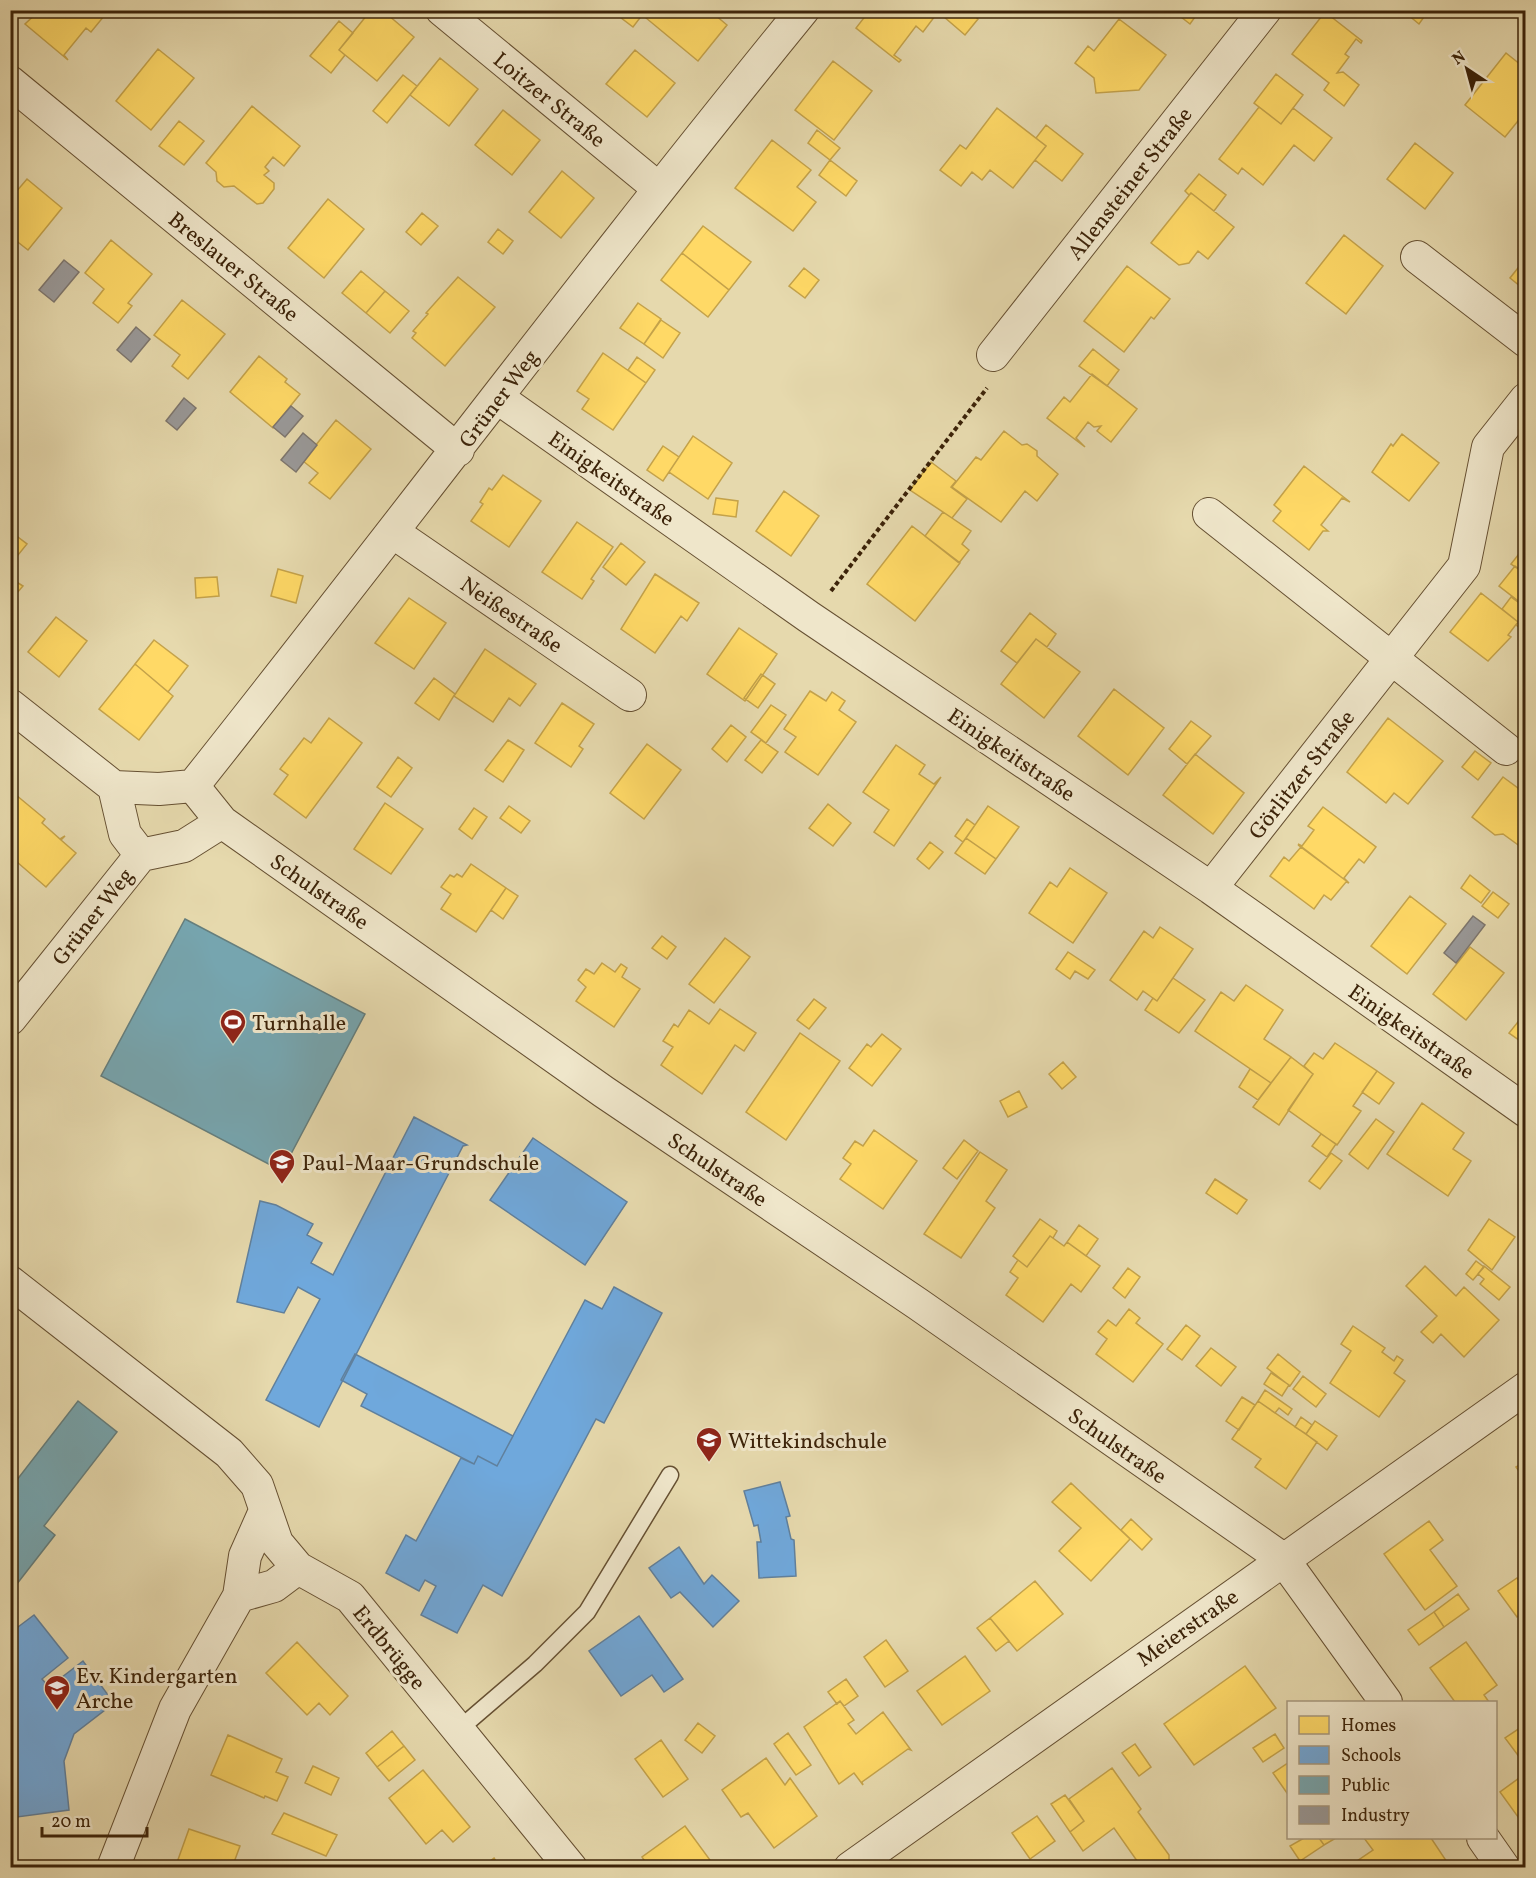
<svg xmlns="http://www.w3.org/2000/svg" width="1536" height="1878" font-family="Vollkorn,serif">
  <rect width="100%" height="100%" fill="#e6d9ad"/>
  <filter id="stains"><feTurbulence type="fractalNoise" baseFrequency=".00333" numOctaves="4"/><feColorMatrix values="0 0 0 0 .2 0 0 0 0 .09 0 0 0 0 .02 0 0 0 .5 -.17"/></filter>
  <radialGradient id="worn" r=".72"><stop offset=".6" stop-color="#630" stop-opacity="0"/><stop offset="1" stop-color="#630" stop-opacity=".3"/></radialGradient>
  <path fill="#ffd966" stroke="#c4a24a" stroke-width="1.5" d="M40 10H109L91 32 86 28 64 55 68 60 25 24Z
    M371 10H382L414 37 377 81 339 50Z
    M619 10H646L633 27 616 14Z
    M652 10H709L727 25 698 61 646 18Z
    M870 10H936L938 12 923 32 916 26 894 55 901 60 899 62 856 28Z
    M936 10H967L978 19 965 35Z
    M1172 10H1200L1190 24Z
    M1402 10H1429L1419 24Z
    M1325 12 1362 41 1361 43 1356 39 1345 54 1349 57 1337 73 1343 72 1359 85 1344 106 1324 90 1329 83 1292 54Z
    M1119 19 1166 55 1139 90 1096 93 1094 78 1075 63 1088 46 1094 51Z
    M339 21 353 33 339 50 345 55 331 73 310 56Z
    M158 49 194 78 151 130 116 101Z
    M635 50 675 83 647 117 606 84Z
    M1506 53 1526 69V111L1505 137 1465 105Z
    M440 58 478 89 449 126 410 95Z
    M833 61 872 91 834 140 795 110Z
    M1276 74 1303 95 1281 124 1254 103Z
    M403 75 417 86 387 123 373 111Z
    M252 106 300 146 284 166 273 157 265 167 269 171 264 175 274 183V189L263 203 257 204 234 186 224 187 217 181 216 172 206 163Z
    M1259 107 1281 124 1293 108 1332 138 1314 161 1294 145 1263 185 1242 168 1238 174 1219 159Z
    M997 108 1046 146 1013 188 990 170 982 180 972 172 961 186 940 170 960 145 966 149Z
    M503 110 540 140 512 175 475 145Z
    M179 121 204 141 184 165 159 146Z
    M1046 125 1083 154 1062 181 1035 160 1046 146 1036 138Z
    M817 130 840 148 830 160 808 143Z
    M772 140 811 170 797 187 816 202 793 231 735 188Z
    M1415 143 1453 173 1425 209 1387 179Z
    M830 160 857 181 846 196 819 175Z
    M562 171 594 198 561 238 529 212Z
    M1199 174 1226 195 1214 211 1191 193 1189 195 1185 191Z
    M27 179 62 208 28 250 10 236V199Z
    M1191 193 1234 227 1208 259 1198 251 1189 263 1179 265 1151 243Z
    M328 199 364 229 324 278 288 248Z
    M422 213 438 226 421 245 406 232Z
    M703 226 751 262 729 290 682 253Z
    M498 229 513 241 503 254 488 242Z
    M1344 235 1383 266 1346 314 1306 283Z
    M111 240 152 274 128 303 132 306 118 323 93 303 104 289 85 273Z
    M682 253 729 290 708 317 661 280Z
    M1526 258V291L1510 278Z
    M1127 266 1170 299 1154 319 1151 317 1124 352 1084 321Z
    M804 268 819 280 805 298 789 286Z
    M361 271 385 291 366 313 342 293Z
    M458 277 495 307 445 366 412 338 416 333 413 331 428 314 426 313Z
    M385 291 409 311 390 333 366 313Z
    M182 300 225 334 188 379 172 366 180 355 154 335Z
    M638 303 661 319 644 344 620 328Z
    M661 320 680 333 663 358 644 344Z
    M1093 349 1119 370 1107 386 1079 366Z
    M603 353 646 383 613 430 582 409 589 399 577 391Z
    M259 356 287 379 285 382 300 394 273 428 230 392Z
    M637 357 655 370 646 383 628 370Z
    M1092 374 1137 409 1111 442 1097 431 1101 426 1094 427 1088 422 1076 438 1085 447 1047 418 1064 397 1070 402Z
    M336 420 371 449 330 499 309 483 318 473 303 461Z
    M1004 431 1022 445 1027 444 1037 451V456L1058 474 1037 501 1025 491 1001 522 952 487 976 457 981 460Z
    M1402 434 1439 463 1409 501 1372 472 1391 444 1393 446Z
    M693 436 732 463 708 499 669 472Z
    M663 446 679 457 663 481 647 470Z
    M931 462 956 481 951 487 967 499 952 518 910 490Z
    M1304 466 1350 502 1342 498 1321 525 1328 531H1323L1309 550 1273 521 1281 511 1274 505Z
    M503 475 541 501 509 547 471 521 483 504 480 502 489 488 492 490Z
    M784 491 819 516 791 556 756 531Z
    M716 498 738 501 736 517 713 514Z
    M943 512 971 531 962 544 969 550 959 563 925 536Z
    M577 522 613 547 591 579 594 581 582 599 542 572Z
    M912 526 960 563 915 621 867 584Z
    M10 531 27 544 10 565Z
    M621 543 645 562 626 585 603 567Z
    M1526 545V574L1511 564Z
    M1515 566 1526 574V607L1499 586Z
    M278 569 303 576 296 603 271 596Z
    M655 574 699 603 687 621 681 616 655 653 621 629Z
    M217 577 219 596 196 598 195 578Z
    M10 578 23 586 10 601Z
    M1481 593 1518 622 1508 635 1511 637 1488 661 1450 632Z
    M1511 597 1526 608V632L1516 625 1518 622 1502 609Z
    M409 598 446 623 414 669 375 643Z
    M1030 613 1056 634 1047 647 1036 639 1017 663 1001 651Z
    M56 617 87 641 59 677 28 652Z
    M739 628 777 654 745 701 707 674Z
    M1036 639 1080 672 1044 718 1001 684Z
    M154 640 188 666 168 692 135 664Z
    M485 649 536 684 520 706 509 698 493 722 454 696Z
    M135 664 173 696 139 740 99 709Z
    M761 674 775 684 758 708 744 698Z
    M434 678 455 694 439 720 415 703Z
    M1114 689 1164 728 1128 775 1078 736Z
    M810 691 826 701 832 692 845 701 839 710 856 722 818 775 785 752 796 737 784 729Z
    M562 703 594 724 579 746 583 749 571 767 535 743Z
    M771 705 786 715 766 743 751 732Z
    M329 718 362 743 306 818 274 794 288 775 280 769 304 738 311 743Z
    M1388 718 1443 761 1408 804 1394 793 1386 803 1347 772Z
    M1191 721 1211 736 1187 764 1169 749Z
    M731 725 746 737 727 762 712 749Z
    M508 740 524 750 503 782 485 770Z
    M761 740 778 752 762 773 745 760Z
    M647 744 681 770 644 819 610 793Z
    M896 745 925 765 919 774 934 784 941 777 894 846 874 832 889 810 863 792Z
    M1475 751 1491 763 1478 780 1462 767Z
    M1195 754 1244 793 1213 834 1163 795Z
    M398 757 412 768 391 797 377 787Z
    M1503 777 1526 794V841L1521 847 1503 834 1495 835 1472 817Z
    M10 790 45 819 42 823 60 839 65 836 61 840 76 853 46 887 10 856Z
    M385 803 423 829 391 874 354 849Z
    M828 804 851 823 833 846 809 828Z
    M509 806 530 821 521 833 500 818Z
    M988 806 1019 827 996 859 966 838Z
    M1323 807 1376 847 1364 863 1359 859 1344 878 1349 883 1298 844 1302 846 1314 830 1308 826Z
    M474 808 487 817 472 839 459 829Z
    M967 819 975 825 963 842 955 836Z
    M966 838 996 859 985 874 955 853Z
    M930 842 943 852 929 869 917 859Z
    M1298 845 1349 883 1346 882 1331 900 1324 895 1314 909 1270 876 1284 857 1289 861 1301 847Z
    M471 864 506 888 476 932 441 909 451 894 441 887 450 875 454 877 457 874 462 877Z
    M1070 868 1107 893 1073 943 1029 913 1050 882 1057 887Z
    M1470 875 1490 891 1481 903 1461 888Z
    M506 888 518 896 503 919 491 910Z
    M1493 892 1509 904 1498 918 1482 906Z
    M1410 896 1446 924 1407 974 1371 946Z
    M1160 927 1193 949 1157 1001 1143 991 1137 1000 1110 980 1144 931 1153 938Z
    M662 936 676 947 667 959 652 948Z
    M725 938 750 957 714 1003 689 984Z
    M1470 947 1504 973 1466 1020 1433 994Z
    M1068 952 1095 970 1088 979 1075 971 1070 979 1056 969Z
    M602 963 615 972 621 964 627 968 622 977 640 989 614 1027 576 1001 586 987 578 980 586 969 594 974Z
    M1173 978 1205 1000 1179 1033 1145 1010 1153 998 1157 1001Z
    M1246 985 1283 1010 1264 1039 1291 1057 1271 1083 1195 1031 1221 992 1234 1001Z
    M814 999 826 1008 809 1029 797 1020Z
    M720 1009 756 1033 744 1051 735 1045 702 1094 661 1065 673 1047 663 1041 674 1024 678 1027 689 1010 709 1024Z
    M1526 1012V1045L1509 1033Z
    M800 1033 840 1061 786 1140 746 1112Z
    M882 1034 901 1049 872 1086 849 1068 867 1044 871 1047Z
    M1335 1043 1377 1071 1353 1106 1361 1111 1337 1145 1288 1110 1313 1074 1304 1066 1314 1053 1323 1059Z
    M1291 1057 1313 1074 1279 1125 1253 1107Z
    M1063 1062 1076 1077 1062 1089 1049 1074Z
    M1250 1069 1271 1083 1258 1100 1239 1087Z
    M1377 1071 1394 1083 1379 1104 1362 1092Z
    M1019 1091 1027 1107 1008 1117 1000 1101Z
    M1422 1103 1464 1133 1453 1149 1471 1161 1448 1196 1387 1154Z
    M1376 1119 1394 1132 1368 1169 1349 1154Z
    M874 1130 917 1161 883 1209 840 1179 851 1164 843 1158 855 1141 863 1146Z
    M1321 1134 1336 1144 1327 1157 1312 1146Z
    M964 1140 978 1151 957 1179 943 1168Z
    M980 1152 1007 1170 986 1201 995 1208 961 1258 924 1234Z
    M1331 1153 1342 1161 1320 1189 1309 1181Z
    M1215 1179 1247 1200 1237 1214 1206 1193Z
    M1040 1219 1057 1231 1053 1238 1050 1236 1027 1267 1013 1256Z
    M1489 1219 1515 1237 1492 1270 1468 1250Z
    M1079 1225 1098 1239 1086 1256 1067 1242Z
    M1526 1235V1249L1519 1244Z
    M1050 1236 1064 1246 1067 1242 1100 1266 1081 1292 1071 1284 1043 1322 1006 1295 1018 1278 1010 1272 1018 1260 1027 1267Z
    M1476 1261 1484 1267 1473 1280 1466 1274Z
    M1425 1266 1456 1296 1464 1287 1499 1320 1464 1357 1441 1334 1433 1343 1421 1332 1437 1316 1406 1286Z
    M1484 1266 1510 1287 1499 1300 1480 1284 1484 1279 1478 1274Z
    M1128 1268 1140 1277 1125 1298 1113 1288Z
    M1129 1309 1140 1318 1136 1323 1163 1344 1133 1382 1096 1354 1107 1339 1098 1332 1108 1320 1116 1326Z
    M1186 1325 1200 1336 1182 1360 1167 1349Z
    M1353 1326 1385 1348 1382 1352 1394 1361 1397 1356 1403 1360 1394 1373 1405 1381 1379 1417 1330 1383 1351 1351 1341 1344Z
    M1211 1348 1236 1367 1221 1386 1196 1366Z
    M1278 1354 1300 1372 1290 1386 1267 1368Z
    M1271 1373 1289 1385 1282 1396 1264 1384Z
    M1303 1376 1326 1394 1316 1407 1293 1389Z
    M1265 1390 1292 1409 1288 1415 1279 1408 1275 1413 1258 1401Z
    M1242 1397 1255 1405 1239 1430 1226 1421Z
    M1258 1401 1317 1442 1286 1489 1255 1467 1261 1459 1232 1439Z
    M1301 1417 1312 1425 1306 1434 1295 1427Z
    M1315 1421 1337 1436 1327 1450 1306 1434Z
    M1526 1461V1481L1516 1467Z
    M1071 1483 1130 1539 1091 1581 1059 1551 1081 1528 1052 1502Z
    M1131 1519 1152 1539 1142 1550 1121 1530Z
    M1429 1521 1443 1540 1430 1550 1457 1586 1425 1610 1384 1554Z
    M1517 1578 1526 1589V1611L1517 1617 1498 1591Z
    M1035 1581 1063 1614 1017 1651 990 1618Z
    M1458 1594 1469 1609 1444 1627 1434 1612Z
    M1434 1612 1444 1627 1419 1645 1408 1630Z
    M990 1618 1009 1641 996 1651 977 1628Z
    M886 1640 908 1671 885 1687 864 1657Z
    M297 1642 348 1696 330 1715 319 1703 307 1715 266 1673Z
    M1466 1642 1497 1685 1484 1695 1489 1702H1455L1430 1668Z
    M965 1656 990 1691 942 1725 917 1691Z
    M1245 1666 1276 1708 1194 1765 1164 1724Z
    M846 1679 858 1696 844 1706 840 1701 837 1704 828 1692Z
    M840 1701 854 1720 848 1724 856 1734 883 1712 911 1750 908 1749 862 1782 863 1785 854 1773 839 1784 804 1727Z
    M698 1723 715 1736 702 1753 685 1740Z
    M1526 1724V1760L1523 1762 1505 1738Z
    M392 1731 404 1746 377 1767 366 1753Z
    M788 1733 811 1765 796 1775 774 1744Z
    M1275 1734 1284 1748 1263 1762 1253 1748Z
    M228 1735 282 1759 276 1772 288 1777 277 1801 265 1796 264 1798 211 1775Z
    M661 1740 688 1779 663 1797 635 1759Z
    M1135 1744 1151 1767 1139 1776 1122 1753Z
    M404 1746 415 1760 389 1781 377 1767Z
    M766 1758 785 1785 790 1778 817 1816 774 1848 748 1813 741 1817 722 1790Z
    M1288 1763V1792L1287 1793 1273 1773Z
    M313 1766 339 1778 331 1795 305 1783Z
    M1112 1768 1141 1809 1138 1812 1169 1855V1861L1162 1868H1142L1114 1828 1083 1851 1070 1832 1084 1821 1069 1799Z
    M423 1770 470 1827 453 1842 442 1830 426 1844 389 1798Z
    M1526 1773V1828L1500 1792Z
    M1065 1795 1084 1821 1070 1832 1051 1804Z
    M284 1813 337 1835 326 1856 272 1834Z
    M1037 1816 1055 1841 1030 1859 1012 1833Z
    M685 1826 710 1860 699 1868H649L642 1857Z
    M189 1829 240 1846 233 1865 240 1868H175Z
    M1304 1838H1319L1324 1845 1300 1861 1290 1846Z
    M1319 1838H1336L1324 1845Z
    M1364 1838H1431L1449 1865 1445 1868H1403L1398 1861 1389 1868H1357L1354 1863 1373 1850Z
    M494 1858 500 1868H481Z"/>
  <path fill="#6fa8dc" stroke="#60809d" stroke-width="1.5" d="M414 1117 467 1145 463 1146 435 1200 319 1427 266 1400 320 1299 298 1287 284 1313 237 1302 260 1201 276 1205 313 1224 307 1235 322 1243 311 1263 333 1275Z
    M533 1138 627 1202 585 1265 490 1200Z
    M614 1287 662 1313 604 1423 596 1419 502 1596 483 1585 457 1633 421 1615 436 1586 425 1580 419 1591 386 1573 406 1535 416 1541 461 1458 474 1464 478 1456 497 1466 585 1300 602 1309Z
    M355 1354 513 1436 497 1466 478 1456 474 1464 361 1406 367 1394 341 1380Z
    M780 1482 790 1516 786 1517 791 1539 794 1540 796 1576 759 1578 757 1542H761L758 1525 754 1526 744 1491Z
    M679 1547 704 1584 712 1575 739 1601 713 1627 680 1592 671 1598 649 1568Z
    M34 1615 68 1658 42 1679 49 1687 83 1661 114 1703 74 1734 64 1761 69 1810 17 1817 13 1785H10V1633Z
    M639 1616 683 1679 664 1692 652 1675 621 1696 589 1651Z"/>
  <path fill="#76a5af" stroke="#657e7d" stroke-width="1.5" d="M185 919 365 1014 282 1171 101 1076Z
    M78 1401 117 1432 44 1526 55 1535 13 1589 10 1587V1483L13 1485Z"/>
  <path fill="#999" stroke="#7d766e" stroke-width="1.5" d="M64 260 79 272 54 302 39 290Z
    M136 327 150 339 131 362 117 350Z
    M184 398 196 408 177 430 166 421Z
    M291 406 303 416 285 437 273 427Z
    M303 433 317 445 296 472 281 460Z
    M1473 916 1485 925 1456 963 1444 953Z"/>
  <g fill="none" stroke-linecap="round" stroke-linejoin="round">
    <g stroke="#665032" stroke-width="19">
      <path id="lane" d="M457 1731 535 1664 587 1612 670 1475"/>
    </g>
    <g stroke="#665032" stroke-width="34">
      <path id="street" d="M442 10 658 188
        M10 82 458 450
        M1417 257 1526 341
        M993 355 1265 10
        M498 398 809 617 1211 888 1526 1111
        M1209 514 1506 749
        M394 533 630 695
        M10 705 114 787 159 789 193 786
        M193 786 222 822 604 1092 918 1304 1283 1559 1386 1702
        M193 786C398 528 595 265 803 10
        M114 787 125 834 141 855
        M1211 888 1464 566 1488 447 1526 399
        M10 1019 141 855 184 846 222 822
        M10 1282 229 1453 257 1485 277 1543 298 1568 350 1597 571 1868
        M239 1596 274 1586 298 1568
        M1483 1838 1504 1868
        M113 1868 175 1709 239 1596 245 1556 265 1511
        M850 1868 1526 1388"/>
    </g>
    <path stroke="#3c2309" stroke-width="4" stroke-dasharray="4.5 3" stroke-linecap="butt" d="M831 591 987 388"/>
    <use href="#lane" stroke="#efe6ca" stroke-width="16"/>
    <use href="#street" stroke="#efe6ca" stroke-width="32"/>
  </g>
  <defs>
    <g id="stadium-pin" transform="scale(1.35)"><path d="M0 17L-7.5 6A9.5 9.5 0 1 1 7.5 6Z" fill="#8f2418" stroke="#efe6ca"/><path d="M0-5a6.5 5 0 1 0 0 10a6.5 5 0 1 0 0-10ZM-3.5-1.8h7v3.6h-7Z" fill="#fff"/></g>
    <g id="school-pin" transform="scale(1.35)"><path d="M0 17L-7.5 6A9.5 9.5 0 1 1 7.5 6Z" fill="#8f2418" stroke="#efe6ca"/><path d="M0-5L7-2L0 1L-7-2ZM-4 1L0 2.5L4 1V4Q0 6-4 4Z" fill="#fff"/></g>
  </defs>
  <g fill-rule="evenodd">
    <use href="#stadium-pin" x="233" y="1022"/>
    <use href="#school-pin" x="282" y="1162"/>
    <use href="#school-pin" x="709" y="1440"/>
    <use href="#school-pin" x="57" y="1688"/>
  </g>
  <g text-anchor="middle" stroke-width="6" stroke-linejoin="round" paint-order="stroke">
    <g font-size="22" fill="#3c2309" stroke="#efe6ca">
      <text transform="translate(550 99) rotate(39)" y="8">Loitzer Straße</text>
      <text transform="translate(1129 183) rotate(-52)" y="8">Allensteiner Straße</text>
      <text transform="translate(234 266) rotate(39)" y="8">Breslauer Straße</text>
      <text transform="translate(498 398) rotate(-53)" y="8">Grüner Weg</text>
      <text transform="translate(612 478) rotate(35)" y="8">Einigkeitstraße</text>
      <text transform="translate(512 614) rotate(34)" y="8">Neißestraße</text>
      <text transform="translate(1012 754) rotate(34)" y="8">Einigkeitstraße</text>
      <text transform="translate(1301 774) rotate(-52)" y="8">Görlitzer Straße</text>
      <text transform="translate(320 891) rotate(35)" y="8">Schulstraße</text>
      <text transform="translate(92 916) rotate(-52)" y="8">Grüner Weg</text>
      <text transform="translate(1412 1031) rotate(35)" y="8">Einigkeitstraße</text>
      <text transform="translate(718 1169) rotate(34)" y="8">Schulstraße</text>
      <text transform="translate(1118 1445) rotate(35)" y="8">Schulstraße</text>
      <text transform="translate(1187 1627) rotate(-35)" y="8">Meierstraße</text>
      <text transform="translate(390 1647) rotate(51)" y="8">Erdbrügge</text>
    </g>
    <g font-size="22" fill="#3c2309" stroke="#efe6ca" text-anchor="start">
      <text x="252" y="1030">Turnhalle</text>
      <text x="302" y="1170">Paul-Maar-Grundschule</text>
      <text x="728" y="1448">Wittekindschule</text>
      <text x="76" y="1683">Ev. Kindergarten<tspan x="76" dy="25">Arche</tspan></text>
    </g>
  </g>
  <rect width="1536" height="1878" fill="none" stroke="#e6d9ad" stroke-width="36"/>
  <rect x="12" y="12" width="1512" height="1854" fill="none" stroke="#3c2309" stroke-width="3"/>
  <rect x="18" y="18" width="1500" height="1842" fill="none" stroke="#3c2309" stroke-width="1.5"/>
  <rect x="1287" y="1701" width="210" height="138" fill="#efe6ca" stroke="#a7987d" stroke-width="1.5"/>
  <rect x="1299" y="1716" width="30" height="18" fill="#ffd966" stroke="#a7987d" stroke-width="1.5"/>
  <text x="1341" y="1731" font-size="18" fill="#3c2309">Homes</text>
  <rect x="1299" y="1746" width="30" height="18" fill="#6fa8dc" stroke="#a7987d" stroke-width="1.5"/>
  <text x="1341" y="1761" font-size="18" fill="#3c2309">Schools</text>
  <rect x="1299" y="1776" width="30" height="18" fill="#76a5af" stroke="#a7987d" stroke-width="1.5"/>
  <text x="1341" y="1791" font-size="18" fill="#3c2309">Public</text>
  <rect x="1299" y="1806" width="30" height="18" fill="#999999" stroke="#a7987d" stroke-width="1.5"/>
  <text x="1341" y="1821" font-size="18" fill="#3c2309">Industry</text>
  <g transform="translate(1467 69) rotate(324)" stroke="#efe6ca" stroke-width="4.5" paint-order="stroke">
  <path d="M0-4.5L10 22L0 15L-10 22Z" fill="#3c2309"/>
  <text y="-9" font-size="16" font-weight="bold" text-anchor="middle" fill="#3c2309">N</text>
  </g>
  <path d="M42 1827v9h105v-9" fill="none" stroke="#3c2309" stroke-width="3"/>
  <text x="51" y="1827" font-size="18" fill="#3c2309" stroke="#efe6ca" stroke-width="4.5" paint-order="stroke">20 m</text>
  <rect width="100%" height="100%" filter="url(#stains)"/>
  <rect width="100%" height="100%" fill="url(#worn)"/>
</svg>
